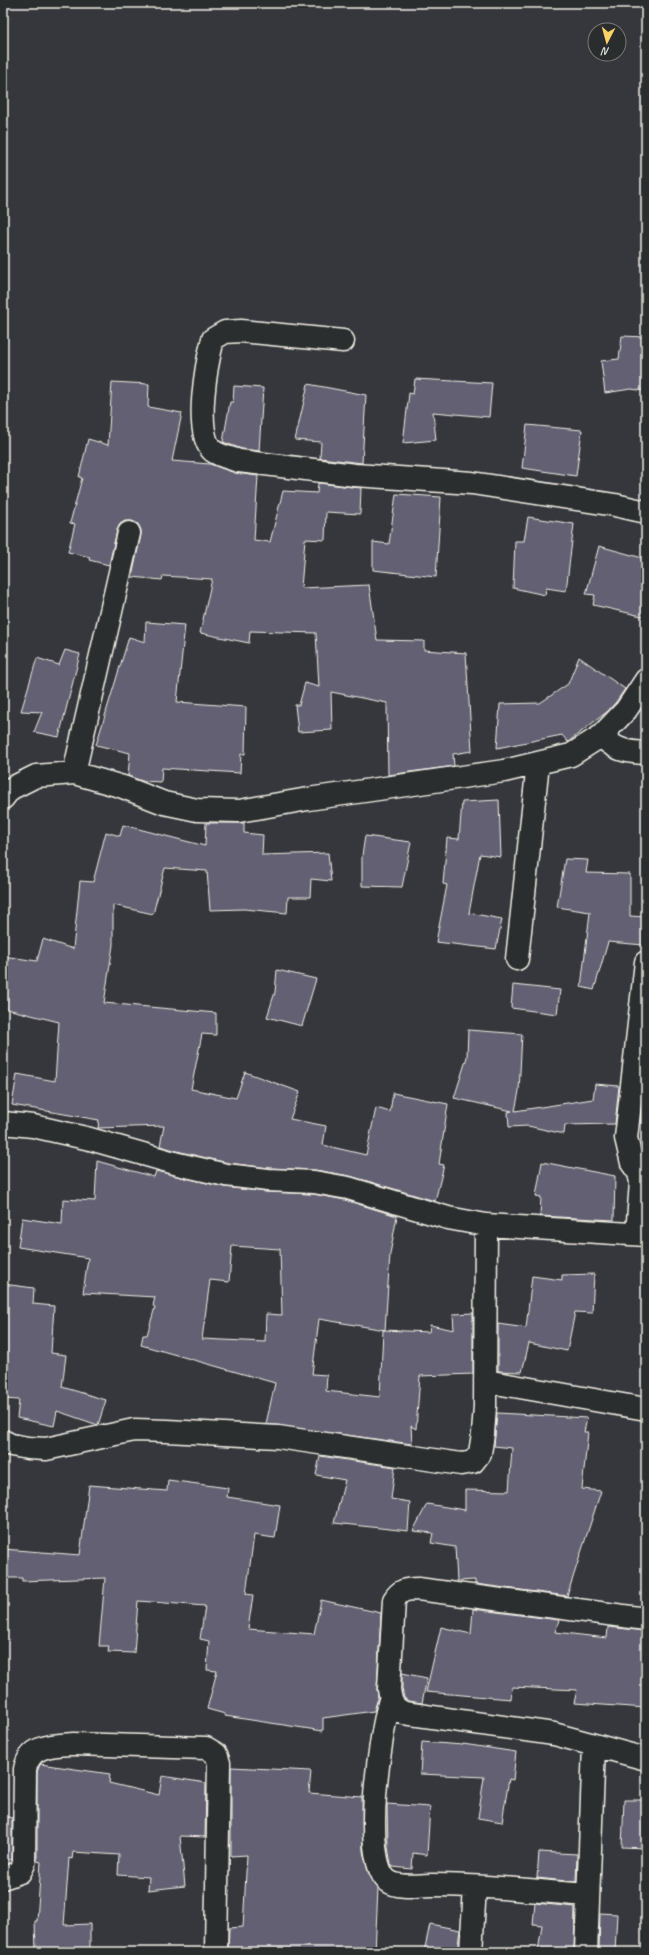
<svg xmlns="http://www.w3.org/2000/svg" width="649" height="1955" font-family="Caveat,sans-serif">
  <rect width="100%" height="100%" fill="#35373c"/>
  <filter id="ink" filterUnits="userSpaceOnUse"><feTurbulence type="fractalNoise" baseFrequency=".025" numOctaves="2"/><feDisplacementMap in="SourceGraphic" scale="8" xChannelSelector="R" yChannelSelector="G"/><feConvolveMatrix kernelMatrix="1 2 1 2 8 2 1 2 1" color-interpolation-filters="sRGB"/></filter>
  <g filter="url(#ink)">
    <path fill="#636073" stroke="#f4f1e8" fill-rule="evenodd" d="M622 336 646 337V391L631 389 605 393 601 361 619 359Z
      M415 379 492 383 489 417 433 412 436 440 403 443 409 393 413 394Z
      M112 382 149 384 148 407 182 413 172 461 210 464 235 473 258 476 254 540 270 542 283 491 317 493 318 483 361 488 360 514 326 512 325 540 305 539 301 588 369 585 377 640 424 641V650L466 653 472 751 453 754 454 766 388 775 387 703 331 692 332 730 298 732 295 705H299L305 683 319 687 316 633 250 631 249 643 200 633 212 579 163 576 162 580 132 577 141 535V530L138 524 132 521H125L120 524 117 530 109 565 89 560 90 557 68 552 75 524 70 523 82 478 79 477 88 439 108 445Z
      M308 384 366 395 362 463 320 458 321 442 295 440Z
      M234 386 263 388 259 451 242 449 223 442 230 402H233Z
      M527 425 582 430 576 476 522 468Z
      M396 494 441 497 436 577 373 570V542L389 544Z
      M528 517 574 524 566 591 546 588 545 595 513 588 515 541H524Z
      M599 546 646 559V617L593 605 595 595 586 594Z
      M146 622 185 625 177 702 246 707 245 754H241L240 773 162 768 161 782 142 781 128 776 130 753 96 745 129 637 145 642Z
      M65 650 80 654 59 737 34 732 42 712 21 711 37 658 59 665Z
      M579 657 625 689 616 702 608 711 568 742 562 735 497 748 500 704 540 703 568 684Z
      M499 800 501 857 480 854 469 913 502 919 496 949 436 942 447 885 443 884 447 838 459 839 462 802Z
      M206 823H244V833L263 835 262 855 328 853 331 881 311 879 310 897H288L287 913 244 909 210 910 207 871 165 868 153 914 113 905V945L104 1003 216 1013V1035L202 1034 191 1089 236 1098 245 1072 300 1092 290 1119 326 1126 323 1145 366 1155 376 1108 390 1112 393 1093 448 1104 439 1164 444 1165 435 1201 350 1176 315 1170 269 1168 228 1163 181 1152 160 1146 164 1126 98 1128 99 1120 12 1105 17 1074 55 1081 59 1022 3 1008V956L37 961 43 939 73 949 80 881 93 882 106 832 120 836 123 825 205 846Z
      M365 836 411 842 402 887 362 886V856Z
      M565 859 588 860 586 873 630 874V916L646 917 644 945 608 942 594 990 581 987 590 912 557 907Z
      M277 970 316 979 302 1026 267 1017 275 992Z
      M513 985 560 990 557 1014 511 1008Z
      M468 1030 522 1034 519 1091 515 1111 593 1099 595 1084 619 1086 615 1124 565 1125 564 1134 528 1126 509 1127 508 1112 512 1111 454 1098 467 1057Z
      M644 1088H646V1123H640Z
      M97 1161 154 1177 156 1171 224 1187 267 1192 313 1194 345 1200 397 1216 390 1254 385 1330 319 1319 312 1374 327 1375 326 1391 380 1397 383 1330 429 1332 430 1325 454 1330 453 1314 473 1313V1374L420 1376 416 1429 411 1426 412 1444 266 1424 275 1383 141 1345 143 1335H147L155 1307 153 1306 155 1297 83 1293 88 1258 18 1247 22 1218 62 1224 63 1199 95 1201ZM232 1246 280 1249 282 1315 266 1314 265 1342 202 1339 210 1280 229 1282Z
      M542 1162 615 1176 614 1220 540 1216 541 1197 536 1196Z
      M594 1274 592 1313 575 1312 567 1351 529 1343 522 1372 498 1371V1324L526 1328 532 1276 562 1280V1275Z
      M3 1284 34 1288 33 1304 54 1306 51 1353 66 1355 62 1387 106 1400 98 1425 57 1411 54 1426 17 1418 19 1400 3 1399Z
      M497 1413 587 1418 584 1432H588L582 1489 601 1491 567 1596 475 1584V1580L457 1581 455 1547 431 1543 433 1533 413 1531 427 1504 465 1510V1490L509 1491 512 1448 494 1446Z
      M320 1456 395 1467 391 1499 410 1502 408 1531 334 1523 345 1480 316 1475Z
      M168 1480 228 1488 227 1497 280 1505 275 1538 254 1535 246 1594 253 1595 248 1629 314 1634 321 1600 381 1613 377 1688 378 1698 374 1711 323 1718V1731L225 1716V1714L207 1709 217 1671 207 1670 209 1641 200 1639 205 1606 138 1601 134 1653 108 1652 109 1646H99L105 1578 22 1581V1578H3V1549L80 1555 89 1485 167 1491Z
      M473 1609 559 1620 555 1632 607 1638 608 1627 646 1631V1708L574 1703 577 1690 512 1687 511 1699 426 1692 441 1627 471 1634Z
      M402 1673 427 1678 422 1703 408 1701 404 1698 402 1688Z
      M422 1742 463 1745V1744L516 1752 513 1780 509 1779 502 1822 478 1818 484 1777 420 1774Z
      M40 1764 110 1774 109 1783 159 1795 162 1776 206 1783 205 1837 180 1836 185 1886 148 1890 149 1877 118 1875 119 1855 73 1852 72 1859 69 1858 64 1925 90 1924V1952H36L35 1921H37L41 1862 37 1861V1772Z
      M231 1767 311 1771 309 1793 362 1797 363 1851 368 1872 378 1888 375 1952H228L229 1928 243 1927 247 1855 231 1856Z
      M624 1800H646V1848L622 1847Z
      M387 1804 430 1807 427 1855 413 1853 412 1869 393 1867 391 1864 388 1847Z
      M3 1816 12 1818V1860L3 1859Z
      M539 1852 577 1854 576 1882 537 1878Z
      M535 1903 575 1907 574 1952H538L542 1925 533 1924Z
      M600 1913 617 1914 615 1952H599Z
      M430 1924 460 1930 457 1952H424Z"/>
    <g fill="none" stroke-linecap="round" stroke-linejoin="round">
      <g stroke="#f4f1e8" stroke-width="25">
        <path id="minor" d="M343 341 241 331 225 332 213 339C207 362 193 434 213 451 220 456 230 458 239 461L355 475 472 483 615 505 646 512
          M601 736C616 750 625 752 646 753
          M74 773 129 533
          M3 798 10 789 36 776 74 773 123 787 164 803 197 810 239 811 308 799 504 771 571 755 601 736 626 710 646 680
          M517 959 538 763
          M3 1123 33 1126 90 1139 178 1164 226 1175 268 1180 314 1182 348 1188 448 1218 486 1225 646 1235
          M637 1234 641 1182 639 1173 632 1163 626 1138 646 962
          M485 1381 646 1409
          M3 1441 11 1445 28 1448 46 1449 134 1430 167 1431 278 1437 461 1464 473 1462 480 1453 483 1434 485 1406 486 1225
          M646 1619 418 1589C406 1589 400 1590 394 1600L389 1689C391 1703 392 1707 404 1713L554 1734 646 1759
          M390 1700C381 1730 360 1861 388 1881 399 1889 419 1885 432 1885 484 1885 536 1891 587 1895
          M3 1878 20 1872 24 1864 25 1769C30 1745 52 1745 73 1744L206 1748 216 1754 219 1763 216 1952
          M471 1952 475 1887
          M586 1952 594 1746"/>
      </g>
      <use href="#minor" stroke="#2a2d2e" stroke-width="22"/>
    </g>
  </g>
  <rect width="649" height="1955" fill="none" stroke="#2a2d2e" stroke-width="16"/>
  <rect x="8" y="8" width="633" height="1939" fill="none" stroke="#f4f1e8" stroke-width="1.5" filter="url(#ink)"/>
  <g transform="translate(607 42) rotate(186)"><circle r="19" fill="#2a2d2e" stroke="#7b7b78"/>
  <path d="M0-3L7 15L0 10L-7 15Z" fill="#ffd166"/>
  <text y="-6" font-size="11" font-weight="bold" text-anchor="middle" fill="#f4f1e8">N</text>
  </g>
</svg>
